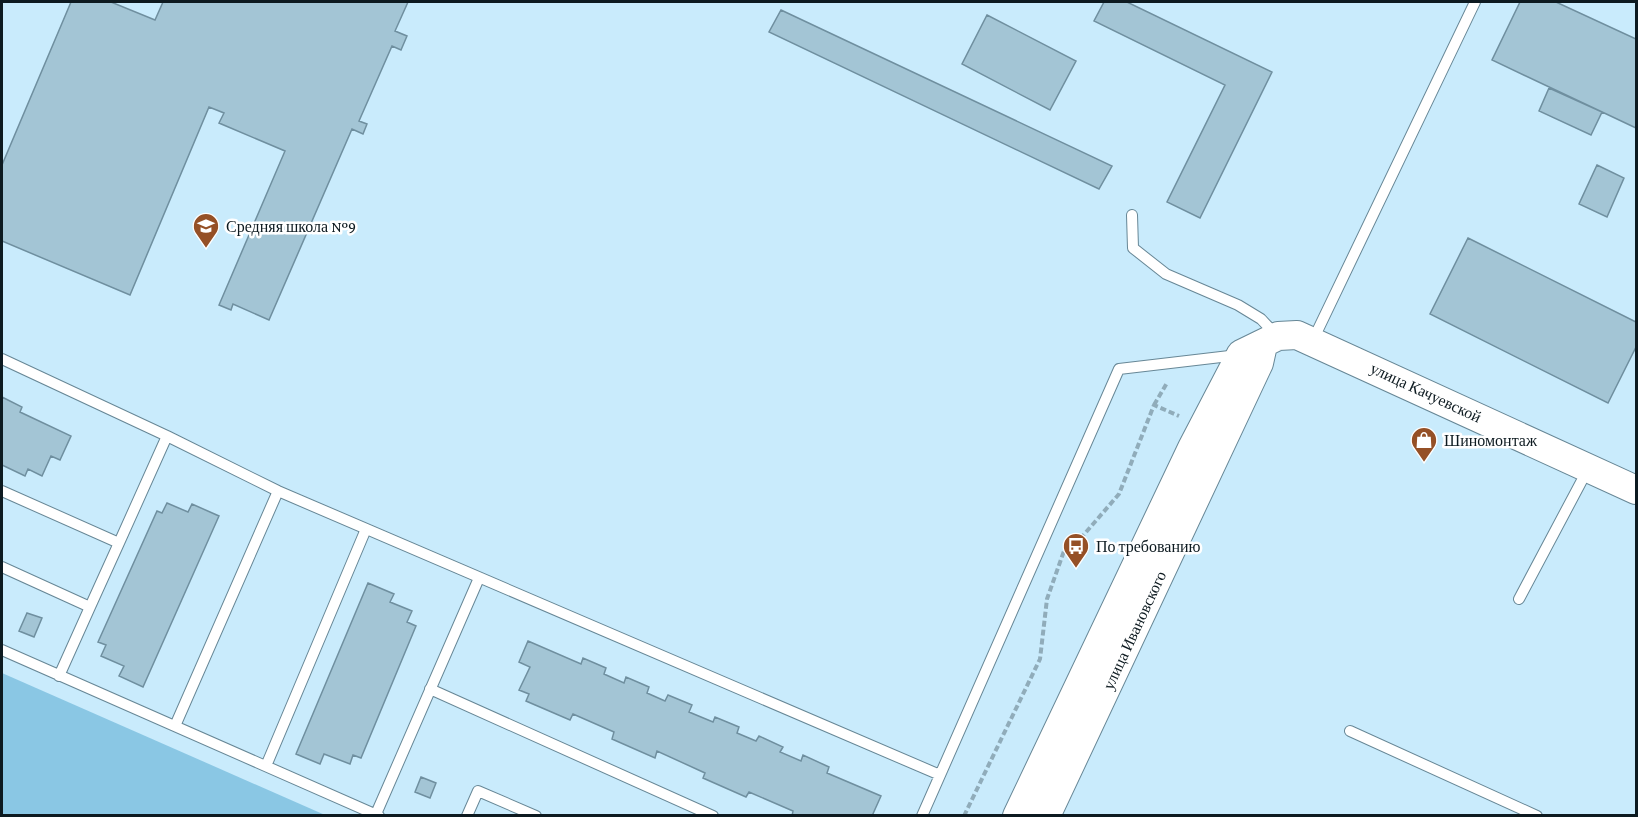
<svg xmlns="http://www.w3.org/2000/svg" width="1638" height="817" font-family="'Crimson Pro',serif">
  <rect width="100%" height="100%" fill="#c9ebfc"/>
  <path fill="#8ac7e4" d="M2 673 325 815H2Z"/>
  <path fill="#a3c5d5" stroke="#6f8f9f" stroke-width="1.5" d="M71 2H111L155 20 163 2H408L395 31 407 36 401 50 392 46 359 121 367 124 363 134 352 129 269 320 233 304 231 310 219 305 285 151 219 123 224 113 209 107 130 295 2 241V165Z
    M1104 2H1127L1272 72 1200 218 1167 202 1225 85 1094 21Z
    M1520 2H1556L1636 39V128L1492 60Z
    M781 10 1112 166 1099 189 769 32Z
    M987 15 1076 61 1050 110 962 64Z
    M1549 88 1602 112 1591 135 1539 111Z
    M1597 165 1624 178 1607 217 1579 204Z
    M1468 238 1636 322V347L1608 403 1430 314Z
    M2 397 22 407 20 412 71 436 60 460 51 456 42 476 28 469 25 476 2 465Z
    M167 503 188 512 192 504 219 516 143 687 119 676 124 666 101 656 106 645 98 642 157 511 162 513Z
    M368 583 394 594 390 602 412 611 407 622 416 626 361 758 353 755 350 764 324 754 320 764 296 754Z
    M27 613 42 618 34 637 19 631Z
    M528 641 581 664 583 658 606 668 604 674 624 683 626 677 649 687 647 693 665 701 668 695 692 705 689 712 713 722 715 717 739 727 737 733 756 741 759 736 783 747 780 752 801 761 803 755 829 767 827 773 881 796 872 816H792L793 811 749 792 746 797 703 778 705 773 657 751 655 758 612 739 614 732 573 714 570 720 526 701 529 694 519 690 530 667 519 662Z
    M421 777 436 783 430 798 415 792Z"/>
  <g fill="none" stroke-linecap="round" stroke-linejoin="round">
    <g stroke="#678796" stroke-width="12">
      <path id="service" d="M1132 215 1133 248 1166 274 1238 305 1261 319 1277 336
        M1313 340 1475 2
        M2 359 167 436 278 491 940 775
        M2 491 119 543 167 436
        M2 567 90 607 59 676
        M1519 599 1588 469
        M90 607 119 543
        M2 650 379 816
        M430 689 713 816
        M175 726 278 491
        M1350 731 1537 816
        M266 766 366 529
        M376 814 479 578
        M467 816 478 791 536 816
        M922 816 1119 369 1238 355"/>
    </g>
    <g stroke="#678796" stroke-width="30">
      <path id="tertiary" d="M1017 816 1192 448 1241 354 1278 336 1297 335 1636 490
        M1046 816 1259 363 1263 345"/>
    </g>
    <path stroke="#90acba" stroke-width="4" stroke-dasharray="6 3" stroke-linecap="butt" d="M1154 405 1167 383
      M964 816 1040 659 1047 599 1064 551 1081 538 1119 494 1154 405 1179 416"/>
    <use href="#service" stroke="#fff" stroke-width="10"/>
    <use href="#tertiary" stroke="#fff" stroke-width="28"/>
  </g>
  <defs>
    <g id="school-pin" transform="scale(1.35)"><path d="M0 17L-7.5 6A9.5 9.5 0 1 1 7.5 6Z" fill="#955026" stroke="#fff"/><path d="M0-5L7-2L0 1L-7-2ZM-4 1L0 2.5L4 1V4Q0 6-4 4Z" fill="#fff"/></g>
    <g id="shop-pin" transform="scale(1.35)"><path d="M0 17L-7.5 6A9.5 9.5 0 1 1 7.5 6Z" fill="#955026" stroke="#fff"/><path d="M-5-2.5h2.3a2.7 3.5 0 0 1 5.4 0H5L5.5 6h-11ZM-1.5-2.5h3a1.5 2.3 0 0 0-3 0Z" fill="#fff"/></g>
    <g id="bus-pin" transform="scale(1.35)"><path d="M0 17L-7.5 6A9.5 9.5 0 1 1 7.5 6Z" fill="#955026" stroke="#fff"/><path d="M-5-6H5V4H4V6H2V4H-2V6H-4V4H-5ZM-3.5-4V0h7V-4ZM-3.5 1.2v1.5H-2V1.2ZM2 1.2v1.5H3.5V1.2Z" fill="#fff"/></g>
  </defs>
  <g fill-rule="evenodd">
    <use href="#school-pin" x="206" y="226"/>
    <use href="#shop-pin" x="1424" y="440"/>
    <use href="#bus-pin" x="1076" y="546"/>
  </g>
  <g text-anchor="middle" stroke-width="5" stroke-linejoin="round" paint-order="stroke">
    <g font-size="16" fill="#0d1a20" stroke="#fff" text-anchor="start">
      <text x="226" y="232">Средняя школа №9</text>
      <text x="1444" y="446">Шиномонтаж</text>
      <text x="1096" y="552">По требованию</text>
    </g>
    <g font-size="16" fill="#0d1a20" stroke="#fff">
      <text transform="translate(1426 392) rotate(25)" y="6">улица Качуевской</text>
      <text transform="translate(1134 630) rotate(-65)" y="6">улица Ивановского</text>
    </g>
  </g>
  <rect width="1638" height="817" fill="none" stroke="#0d1a20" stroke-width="6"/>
</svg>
